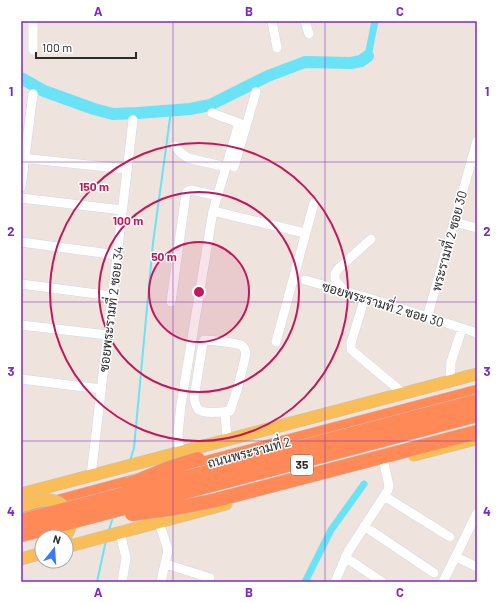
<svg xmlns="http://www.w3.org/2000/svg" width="498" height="603" font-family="Barlow,Sarabun,sans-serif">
  <rect width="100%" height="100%" fill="#eee4dd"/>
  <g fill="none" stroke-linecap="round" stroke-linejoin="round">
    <path stroke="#6ae3f6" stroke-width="2" d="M130 461 134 448 153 243 171 111
      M109 530 113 517
      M97 582 106 540"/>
    <path stroke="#6ae3f6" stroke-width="7" d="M368 56 375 21
      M305 582 331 530 364 484"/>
    <path stroke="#6ae3f6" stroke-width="12" d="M21 78 44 91 94 109 113 114 138 113 190 109 210 105 268 76 305 62 351 63 361 61 368 56"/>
    <g stroke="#d2d8e5" stroke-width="10">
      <path id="minor" d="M272 21 277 48
        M305 21 309 34
        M33 50V21
        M175 146 181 153 188 158 226 167
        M21 158 127 169
        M234 167 256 92
        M21 187 33 94
        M21 198 122 210
        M213 211 305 233
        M454 222 477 228
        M21 242 117 255
        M305 280 365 297 477 333
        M21 284 112 296
        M345 291 335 280V274L338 269 371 239
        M365 297 351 343V349L355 353 403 393
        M171 302 186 193 188 191 191 190 218 196
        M427 318 477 141
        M21 325 108 335
        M204 340C210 340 236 343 241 345 245 347 245 350 246 354L238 387 230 411C224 412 204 414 199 410 196 408 195 402 194 398L203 342Z
        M276 342 314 203
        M21 379 101 389
        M450 381 451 362 462 329
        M225 412 227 439
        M180 453 178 434 181 405 213 211 239 123 212 113
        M91 476 133 120
        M384 496 450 537
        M159 522 168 550 161 582
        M364 526 434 573
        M120 532 126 558 122 582
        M345 557 382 582
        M456 557 477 567
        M166 564 210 578
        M335 582 348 552 388 490 389 486 384 463
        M443 582 477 513"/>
    </g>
    <g stroke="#c4c4c4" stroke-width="13">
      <path id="major" d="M414 455 476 439
        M21 494 477 374
        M66 547 226 504
        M21 559 42 553"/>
    </g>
    <g stroke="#c4c4c4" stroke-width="15">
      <path id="highway" d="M183 469 477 392
        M212 501 477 432
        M21 512 140 480"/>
    </g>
    <use href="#minor" stroke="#fff" stroke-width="9"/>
    <use href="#major" stroke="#f9be57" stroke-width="12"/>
    <use href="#highway" stroke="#ff8a57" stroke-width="14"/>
    <g stroke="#c4c4c4" stroke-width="13" stroke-linecap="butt">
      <path id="major-bridge" d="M21 506C29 504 40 499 49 500 67 501 77 523 65 537"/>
    </g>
    <g stroke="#c4c4c4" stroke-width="15" stroke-linecap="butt">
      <path id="highway-bridge" d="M128 485 169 468 198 459
        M132 514 176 508 212 501
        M21 521 477 401
        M21 535 477 415"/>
    </g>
    <use href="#major-bridge" stroke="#f9be57" stroke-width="12"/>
    <use href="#highway-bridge" stroke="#ff8a57" stroke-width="14"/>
  </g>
  <path fill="none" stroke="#7b2cbf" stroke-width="1" stroke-opacity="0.55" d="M173 21V582M325 21V582M21 162H477M21 302H477M21 441H477"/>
  <circle cx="199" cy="292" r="50" fill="#c2185b" fill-opacity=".12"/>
  <g fill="none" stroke="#c2185b" stroke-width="2">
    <circle cx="199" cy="292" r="50"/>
    <circle cx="199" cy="292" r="100"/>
    <circle cx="199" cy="292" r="149"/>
  </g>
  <g text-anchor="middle" stroke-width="3" stroke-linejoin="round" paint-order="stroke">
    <rect fill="#fff" stroke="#6b6b6b" stroke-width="1" x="291" y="455" width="22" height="20" rx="3"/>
    <g font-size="12" font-weight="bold" fill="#2b2b2b">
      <text x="302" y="469">35</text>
    </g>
    <g font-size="13" fill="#2b2b2b" stroke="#fff">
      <text transform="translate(449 241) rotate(-75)" y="5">พระรามที่ 2 ซอย 30</text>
      <text transform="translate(383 304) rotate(17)" y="5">ซอยพระรามที่ 2 ซอย 30</text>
      <text transform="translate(111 309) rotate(-83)" y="5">ซอยพระรามที่ 2 ซอย 34</text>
      <text transform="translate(249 452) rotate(-15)" y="5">ถนนพระรามที่ 2</text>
    </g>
  </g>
  <circle cx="199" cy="292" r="6" fill="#c2185b" stroke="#fff" stroke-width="2"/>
  <g font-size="12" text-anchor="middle" font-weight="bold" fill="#c2185b" stroke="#fff" stroke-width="3" stroke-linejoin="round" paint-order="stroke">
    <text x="94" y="191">150 m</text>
    <text x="128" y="225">100 m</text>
    <text x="164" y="261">50 m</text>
  </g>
  <rect width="498" height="603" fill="none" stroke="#ffffff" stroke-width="44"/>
  <g transform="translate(54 549) rotate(17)"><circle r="19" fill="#ffffff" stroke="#aaaaaa"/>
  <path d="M0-3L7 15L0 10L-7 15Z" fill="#3978ff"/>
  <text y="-6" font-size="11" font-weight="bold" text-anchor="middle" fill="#2b2b2b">N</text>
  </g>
  <path d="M36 52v6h100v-6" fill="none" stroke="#2b2b2b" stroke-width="2"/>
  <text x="42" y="52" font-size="12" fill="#2b2b2b" stroke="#ffffff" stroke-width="3" paint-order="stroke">100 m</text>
  <rect x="22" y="22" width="454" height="559" fill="none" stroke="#7b2cbf" stroke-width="1.5"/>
  <g font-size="13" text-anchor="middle" font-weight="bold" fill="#7b2cbf">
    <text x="98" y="16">A</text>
    <text x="249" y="16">B</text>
    <text x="400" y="16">C</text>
    <text x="11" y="96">1</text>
    <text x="487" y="96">1</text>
    <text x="11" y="236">2</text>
    <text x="487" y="236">2</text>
    <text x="11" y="376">3</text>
    <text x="487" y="376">3</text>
    <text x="11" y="516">4</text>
    <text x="487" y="516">4</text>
    <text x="98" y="597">A</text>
    <text x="249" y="597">B</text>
    <text x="400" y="597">C</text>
  </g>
</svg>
